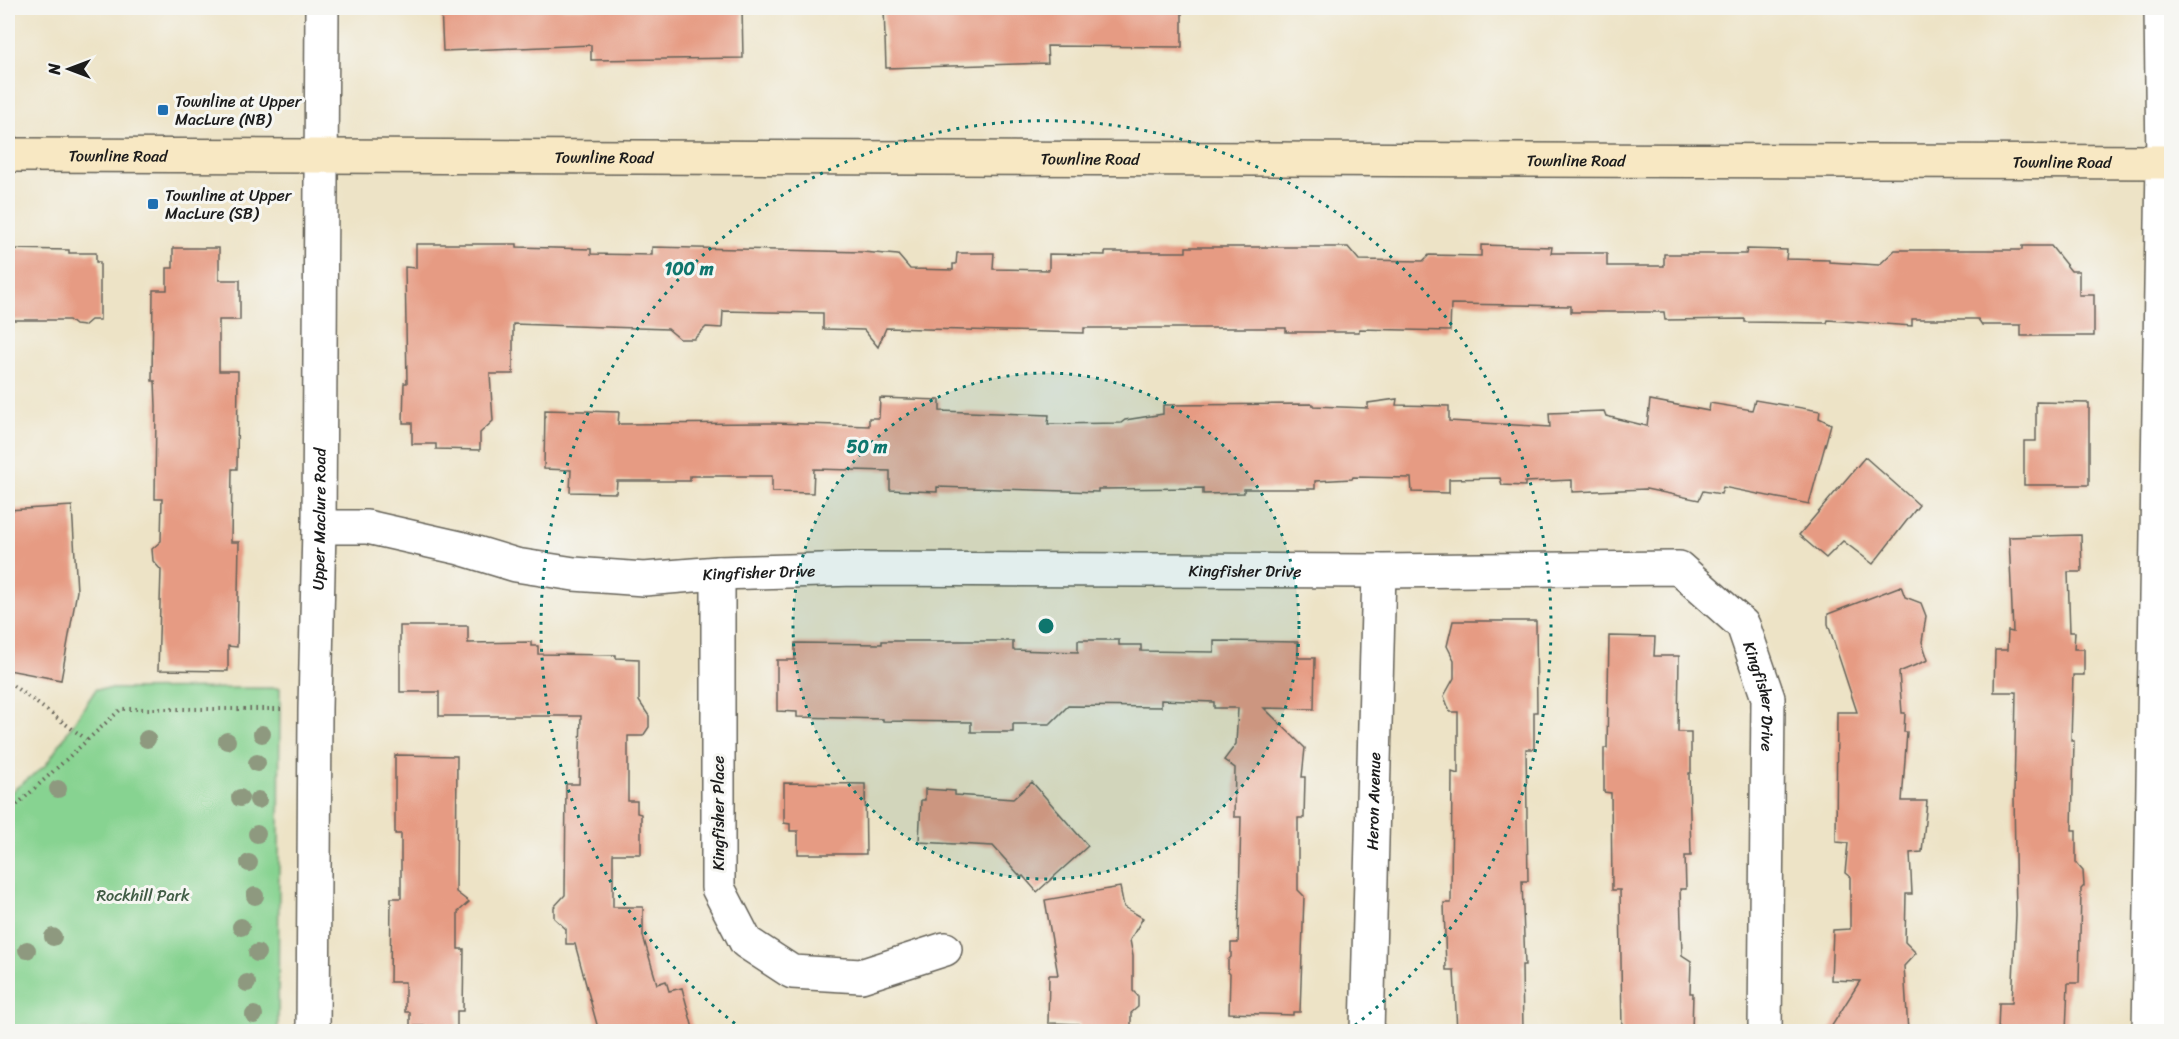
<svg xmlns="http://www.w3.org/2000/svg" width="2179" height="1039" font-family="Sriracha,sans-serif">
  <rect width="100%" height="100%" fill="#f6f6f2"/>
  <filter id="ink" filterUnits="userSpaceOnUse"><feTurbulence type="fractalNoise" baseFrequency=".0167" numOctaves="2"/><feDisplacementMap in="SourceGraphic" scale="12" xChannelSelector="R" yChannelSelector="G"/><feConvolveMatrix kernelMatrix="1 2 1 2 8 2 1 2 1" color-interpolation-filters="sRGB"/></filter>
  <filter id="wash" filterUnits="userSpaceOnUse"><feTurbulence type="fractalNoise" baseFrequency=".008" numOctaves="4" result="noise"/><feDisplacementMap in="SourceGraphic" scale="24" xChannelSelector="R" yChannelSelector="G"/><feGaussianBlur stdDeviation="1.35" result="paint"/><feColorMatrix in="noise" values="0 0 0 0 0 0 0 0 0 0 0 0 0 0 0 0 0 1.4 0 .05"/><feComposite in="paint" operator="in"/></filter>
  <g filter="url(#wash)">
    <rect width="100%" height="100%" fill="#ede3c6"/>
    <path fill="#87d391" stroke="#527856" stroke-width="1.5" d="M280 688 278 1031H8V794L46 765 96 689Z"/>
    <g id="blocks">
      <path fill="#e69b83" d="M441 8H742L743 58 591 60V45L443 51Z
        M884 8H1182V47L1047 46 1048 63 886 68Z
        M416 244H517V247L591 249V254L652 255V247L862 252 898 255 910 269 953 270V264H956L957 253H994L993 269 1049 270V254L1105 255V252H1186V247H1348L1359 260 1423 261 1429 255 1481 256V245L1552 247 1551 253H1607V266H1664V254H1746L1747 249 1787 250 1786 259 1829 260V262L1879 265 1895 250H2022V246H2051L2071 271H2079V295H2094V336H2021V325H1982L1978 319H1912V326L1828 320 1827 323 1745 322V319L1665 320 1664 312H1571V306L1451 304 1450 331 1359 329V332H1286V328H1084V333L886 328 878 347 864 330 823 329V313L723 311 722 328 706 327 694 339H680L668 329 513 324V374H490L493 421 480 433V450L436 449V444H412V423H403L404 383H407L405 267 416 268Z
        M173 248H219V280H240V320H219V371H238L237 469H232L231 542H239L237 647 228 646V671L158 670 161 570 153 561 152 549 161 541 162 499H155L156 406 155 381H152L153 290H167V268H173Z
        M8 249 69 250V253H96V262H100V320H91L84 326 75 325 69 320H8Z
        M880 398 940 400V411L1049 415 1048 424 1121 423 1125 420 1163 414V405L1313 404V406L1368 408V403L1397 399 1396 405 1449 406V421L1550 427 1549 413 1604 411 1606 416 1647 426 1650 400 1709 411 1710 403 1752 410 1755 400 1820 411 1819 418 1831 424 1809 504 1723 487 1721 494 1703 491 1699 500 1646 489 1572 492V480L1525 482V486L1502 485 1500 478 1449 479V493L1412 492 1411 478 1353 477 1352 479 1315 481V489H1244V493L1203 494V488L1098 489V492L937 487V492L890 490V471L814 469 813 493 772 492V476H690V481H617L616 493 570 492 571 470 544 469 545 410 619 412 618 424 773 423 869 426V418H879Z
        M2036 402 2089 403V485H2024V441H2036Z
        M1865 457 1919 505 1873 564 1843 541 1826 558 1799 535Z
        M72 506 77 591 61 680 8 670V510Z
        M2081 535 2082 572H2068L2070 632H2075L2074 649H2084V675H2073L2071 741H2074L2072 830H2076V863L2083 871 2084 886 2081 889 2079 983H2068L2066 1032H1998L1999 1003H2012L2016 915 2014 796 2016 692H1994L1995 650H2007L2008 631 2013 632 2009 537Z
        M1901 586 1905 597 1921 603 1926 616 1922 642 1928 660 1899 672 1902 713H1905L1904 732H1907L1902 801H1927L1922 852 1910 853 1912 894H1906L1905 942 1916 953 1904 966 1908 1032H1828L1860 981 1831 980 1833 930 1850 929V877L1845 873 1848 843 1836 842 1837 712H1857L1828 624V614Z
        M1453 621H1536L1537 712H1534V749H1526L1528 881H1522L1525 965H1522L1523 1032H1457L1454 970H1446L1444 903H1451L1452 772 1458 774V712H1450L1444 696 1454 678V660L1447 646Z
        M400 626H468V643L531 642V646H538V654L616 655V658L639 659V701L649 716V727L643 736H628V801H637V813L641 814V854H613V907H643V936L657 984 666 981 669 991 682 988 694 1032H599L575 944H566V929L554 918V907L565 895 566 784H579L581 716H439V692H400Z
        M1609 636 1655 637 1654 656H1679L1678 732H1691V773H1689L1691 856H1685L1686 889H1680L1682 955 1691 961 1690 993H1693L1692 1032H1622L1620 890H1612L1611 793 1604 792V748H1607Z
        M1078 640H1119V645H1141V651L1214 652V641L1298 642V658H1315L1314 709 1264 708 1305 748 1302 777H1305L1304 818H1298V890L1304 896 1300 1012H1293V1015L1229 1013 1230 974 1228 972V960L1231 957V943H1238L1241 817H1234L1235 768 1224 760 1236 744 1238 708H1214V702L1161 700V707L1068 706 1050 724H1013V732H971V722L883 721V719L797 717V712L777 711V660H795V643L882 644V641H1013V650L1078 652Z
        M395 755 457 756 456 892 469 902 458 912V949H464L463 1011H457V1027L410 1026V1012H405V982H390L391 898H401V834H395Z
        M1032 782 1088 846 1037 892 1023 876 1021 877 993 846 919 842 921 800H925V789L955 791V795L1013 799Z
        M784 783 865 784 866 854H798V831H790V824L784 823Z
        M1120 887 1124 907 1143 918 1130 940 1133 956V991L1138 996V1007L1131 1013V1032H1079V1024L1048 1023 1049 975H1058L1045 900Z"/>
    </g>
  </g>
  <g filter="url(#ink)">
    <use href="#blocks" fill-opacity="0" stroke="#656258" stroke-width="1.5"/>
    <g fill="none" stroke-linecap="round" stroke-linejoin="round">
      <g stroke="#656258" stroke-width="36">
        <g id="street">
          <path id="s1" d="M319 527H367L460 548 516 565 574 574 644 579 718 573 855 569 1379 571 1679 568 1743 625 1768 698 1765 1032"/>
          <path d="M718 573V888L746 942 792 972 861 976 945 949"/>
          <path id="s2" d="M313 1032 315 709 319 527 322 8"/>
          <path id="s3" d="M1367 1032 1379 571"/>
          <path d="M2149 1032 2163 162 2161 8"/>
        </g>
      </g>
      <g stroke="#656258" stroke-width="36">
        <g id="secondary">
          <path id="s4" d="M8 155 2172 162"/>
        </g>
      </g>
      <path stroke="#656258" stroke-width="4" stroke-dasharray="1.5 4.5" stroke-linecap="butt" d="M8 682 86 739
        M8 813 121 709H281"/>
      <use href="#street" stroke="#fff" stroke-width="33"/>
      <use href="#secondary" stroke="#f8e8c3" stroke-width="33"/>
    </g>
    <g fill="#8e997f">
      <circle cx="262" cy="734" r="9"/>
      <circle cx="147" cy="739" r="9"/>
      <circle cx="227" cy="741" r="9"/>
      <circle cx="257" cy="763" r="9"/>
      <circle cx="58" cy="789" r="9"/>
      <circle cx="240" cy="798" r="9"/>
      <circle cx="258" cy="800" r="9"/>
      <circle cx="257" cy="834" r="9"/>
      <circle cx="249" cy="863" r="9"/>
      <circle cx="255" cy="896" r="9"/>
      <circle cx="241" cy="927" r="9"/>
      <circle cx="53" cy="937" r="9"/>
      <circle cx="27" cy="950" r="9"/>
      <circle cx="257" cy="953" r="9"/>
      <circle cx="247" cy="983" r="9"/>
      <circle cx="254" cy="1015" r="9"/>
    </g>
  </g>
  <circle cx="1046" cy="626" r="253" fill="#0f766e" fill-opacity=".12"/>
  <g fill="none" stroke="#0f766e" stroke-width="3" stroke-dasharray="3 6">
    <circle cx="1046" cy="626" r="253"/>
    <path d="M742 1029A505 505 0 1 1 1350 1029"/>
  </g>
  <g fill="#1f6fb2" stroke="#f6f6f2" stroke-width="2">
    <rect x="157" y="104" width="12" height="12" rx="3"/>
    <rect x="147" y="198" width="12" height="12" rx="3"/>
  </g>
  <g text-anchor="middle" stroke-width="6" stroke-linejoin="round" paint-order="stroke">
    <g font-size="16" fill="#1c1c1c" stroke="#f6f6f2" text-anchor="start">
      <text x="175" y="107">Townline at Upper<tspan x="175" dy="18">MacLure (NB)</tspan></text>
      <text x="165" y="201">Townline at Upper<tspan x="165" dy="18">MacLure (SB)</tspan></text>
    </g>
    <g font-size="16" fill="#1c1c1c" stroke="#f6f6f2">
      <text dy="6" stroke="none"><textPath href="#s4" startOffset="110">Townline Road</textPath></text>
      <text dy="6" stroke="none"><textPath href="#s4" startOffset="596">Townline Road</textPath></text>
      <text dy="6" stroke="none"><textPath href="#s4" startOffset="1082">Townline Road</textPath></text>
      <text dy="6" stroke="none"><textPath href="#s4" startOffset="1568">Townline Road</textPath></text>
      <text dy="6" stroke="none"><textPath href="#s4" startOffset="2054">Townline Road</textPath></text>
      <text dy="6" stroke="none"><textPath href="#s2" startOffset="513">Upper Maclure Road</textPath></text>
      <text dy="6" stroke="none"><textPath href="#s1" startOffset="932">Kingfisher Drive</textPath></text>
      <text dy="6" stroke="none"><textPath href="#s1" startOffset="446">Kingfisher Drive</textPath></text>
      <text dy="6" stroke="none"><textPath href="#s1" startOffset="1526">Kingfisher Drive</textPath></text>
      <text dy="6" stroke="none"><textPath href="#s3" startOffset="231">Heron Avenue</textPath></text>
      <text transform="translate(718 813) rotate(-90)" y="6">Kingfisher Place</text>
    </g>
    <g font-size="16" fill="#415c45" stroke="#f6f6f2">
      <text x="143" y="901">Rockhill Park</text>
    </g>
  </g>
  <circle cx="1046" cy="626" r="9" fill="#0f766e" stroke="#f6f6f2" stroke-width="3"/>
  <g font-size="18" text-anchor="middle" font-weight="bold" fill="#0f766e" stroke="#f6f6f2" stroke-width="6" stroke-linejoin="round" paint-order="stroke">
    <text x="689" y="275">100 m</text>
    <text x="867" y="453">50 m</text>
  </g>
  <rect width="2179" height="1039" fill="none" stroke="#f6f6f2" stroke-width="30"/>
  <g transform="translate(69 69) rotate(270)" stroke="#f6f6f2" stroke-width="4.5" paint-order="stroke">
  <path d="M0-4.5L10 22L0 15L-10 22Z" fill="#1c1c1c"/>
  <text y="-9" font-size="16" font-weight="bold" text-anchor="middle" fill="#1c1c1c">N</text>
  </g>
</svg>
